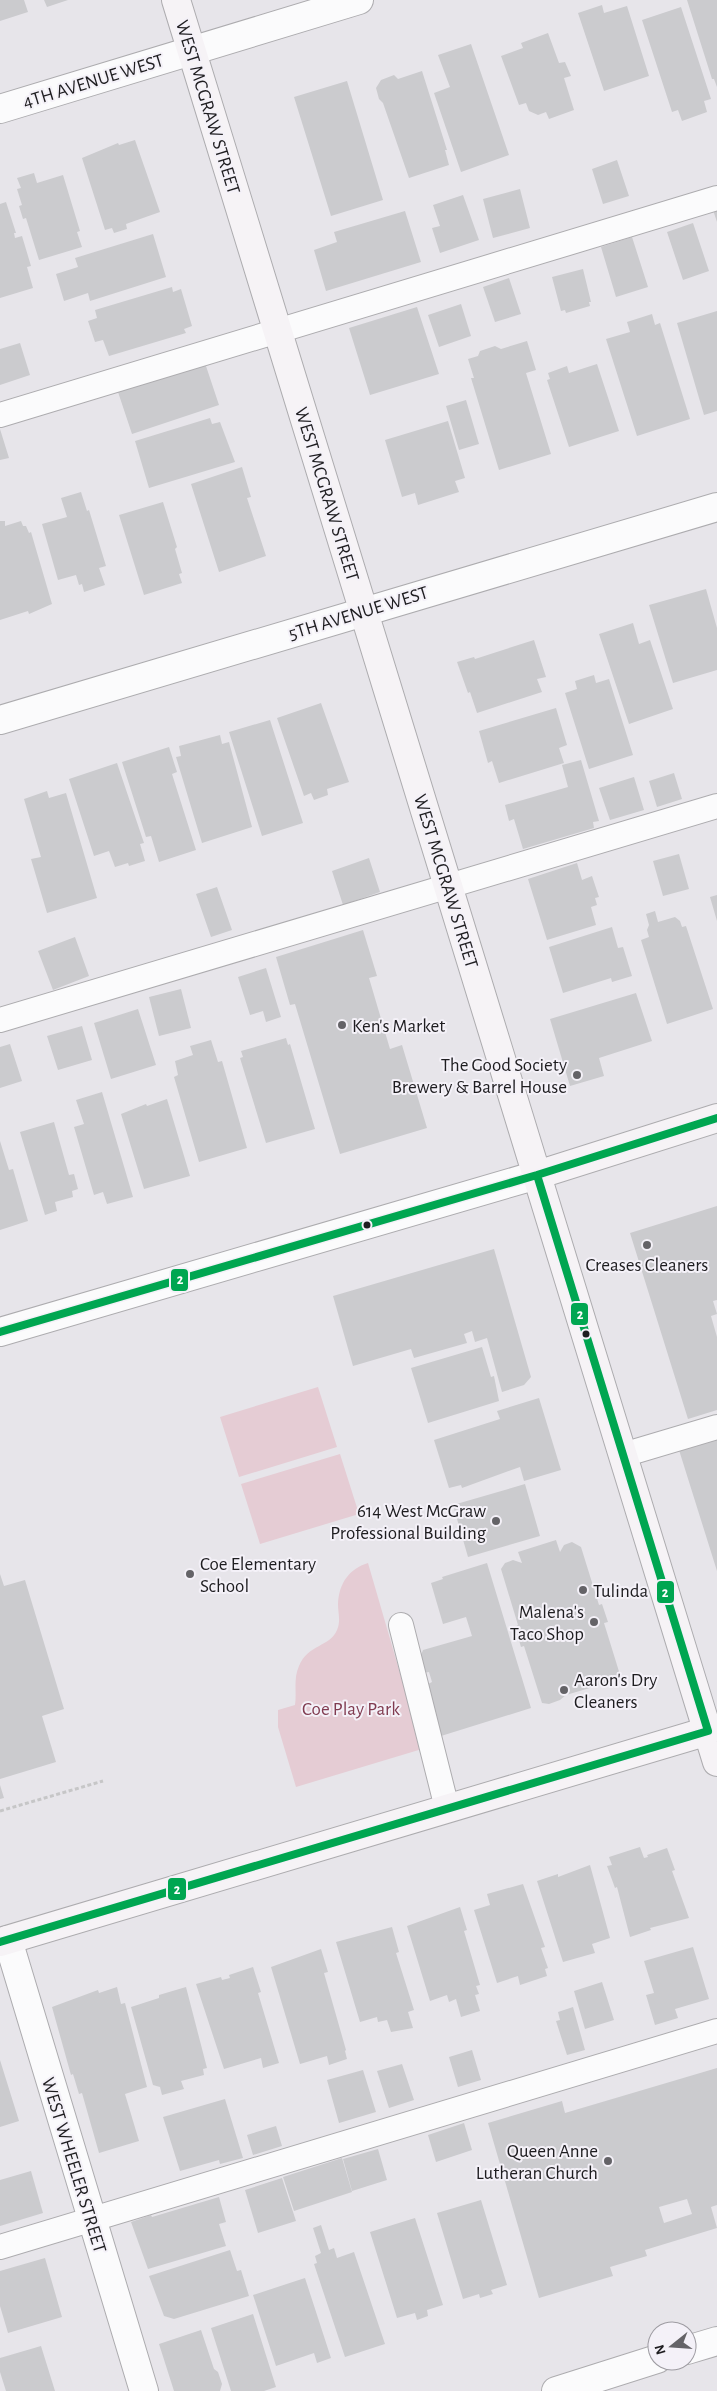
<svg xmlns="http://www.w3.org/2000/svg" width="717" height="2391" font-family="'Alegreya Sans',sans-serif">
  <rect width="100%" height="100%" fill="#e7e5ea"/>
  <path fill="#e5ccd4" d="M318 1387 337 1447 239 1477 220 1417Z
    M340 1454 359 1514 260 1544 241 1484Z
    M368 1563 422 1749 296 1787 278 1727V1710L295 1705C297 1692 293 1679 299 1666 308 1644 330 1647 337 1630 341 1621 338 1613 338 1604 339 1583 349 1569 368 1563Z"/>
  <path fill="#cbcbce" fill-rule="evenodd" d="M0 0H24L28 12 0 21Z
    M44 0H68L47 7Z
    M687 0H717V87L714 79H712Z
    M602 5 604 13 627 6 649 76 604 91 578 13Z
    M681 7 711 99 704 101 707 112 682 121 678 110 672 112 642 20Z
    M548 33 559 63 565 62 571 76 564 78 574 110 549 119 546 112 538 115 529 111 526 103 519 105 501 56 523 48 521 43Z
    M471 44 509 155 461 172 434 93 450 87 438 55Z
    M422 71 447 150H445L449 165 409 178 383 103 379 99 376 88 381 80 394 75 398 79Z
    M347 81 383 200 331 216 294 97Z
    M135 140 160 212 126 224 127 229 114 233 112 228 105 230 82 158 118 143 119 145Z
    M617 160 629 196 603 204 592 169Z
    M34 173 37 183 63 175 80 231 77 232 82 247 39 260 26 218 23 219 19 206 22 205 17 189 21 188 17 178Z
    M520 189 530 228 493 238 483 199Z
    M463 195 479 240 440 253 432 228 440 226 433 205Z
    M6 202 16 233H14L15 238 22 236 31 266 27 267 33 288 0 298V204Z
    M717 209V222L713 210Z
    M405 211 421 262 326 291 314 250 337 242 334 232Z
    M693 223 709 271 683 280 667 232Z
    M153 234 166 277 90 301 88 293 64 301 56 274 78 267 75 258Z
    M632 237 648 287 616 297 601 247Z
    M583 269 591 302H589L590 306 566 313 565 310 561 311 552 277Z
    M509 278 521 314 495 322 483 287Z
    M172 287 173 292 181 289 192 326 184 329 186 333 109 356 103 340 95 342 88 321 97 318 95 310Z
    M461 304 471 336 439 347 428 315Z
    M417 307 439 374 370 395 349 328Z
    M717 311V411L704 415 677 323Z
    M652 314 655 325 660 323 690 419 637 436 606 339 630 332 627 322Z
    M527 341 536 370 526 373 551 454 499 470 471 378H474L468 359 478 356 480 351 495 346 501 349Z
    M20 343 30 375 0 385V349Z
    M204 360 219 405 132 434 117 389Z
    M597 364 619 431 569 447 547 380 550 379 548 373 567 366 569 373Z
    M466 400 479 444 459 450 446 406Z
    M210 418 212 424 220 422 235 462 149 488 135 441Z
    M448 421 465 478 455 481 459 492 418 505 415 493 402 497 385 440Z
    M0 429 9 458 0 460Z
    M242 467 251 497 247 498 266 556 219 572 191 484Z
    M81 492 87 511 89 510 106 566 99 568 105 585 84 592 82 584 79 585 76 575 58 580 42 524 67 517 61 498Z
    M163 502 177 547 175 549 182 573 179 574 182 583 144 595 119 515Z
    M0 521H5V526L21 521 23 526H26L29 533 31 532 52 604 29 614 28 611 0 620Z
    M706 589 717 628V670L673 683 649 605Z
    M633 623 639 644 650 640 673 709 629 724 599 634Z
    M534 640 546 677 537 679 542 692 477 713 470 692 468 693 457 662 474 657 475 659Z
    M594 675 596 683 609 679 633 755 589 769 565 693 577 689 575 681Z
    M321 703 349 782 327 789 328 795 314 800 311 793 304 796 277 718Z
    M556 708 567 745 559 748 564 763 499 783 492 761 488 763 479 731Z
    M270 720 303 823 262 836 229 732Z
    M220 735 222 744 229 742 252 827 202 843 176 757 181 756 179 746Z
    M169 747 177 772 172 774 196 850 159 862 151 836 146 837 122 762Z
    M581 760 599 821 593 822 594 828 523 849 514 819 509 821 505 805 568 787 562 765Z
    M117 763 144 843 140 844 145 861 129 866 128 863 115 867 109 851 94 856 69 779Z
    M674 773 682 799 657 807 649 781Z
    M634 777 644 810 610 820 599 788Z
    M47 791 49 798 66 793 97 898 47 913 31 859 41 857 24 799Z
    M679 854 689 889 663 896 653 861Z
    M369 858 380 892 343 905 332 871Z
    M577 863 582 880 592 876 599 897 595 898 597 905 591 907 596 925 547 940 528 879Z
    M217 887 232 930 211 937 196 894Z
    M717 895V921L710 897Z
    M655 911 658 922 675 917 680 921 682 927 686 926 713 1009 667 1024 641 940 649 937 647 930 649 925 646 914Z
    M612 927 618 948 623 947 632 976 612 982 611 978 563 993 549 947Z
    M363 930 377 976 369 978 390 1049 402 1045 427 1128 340 1154 295 1004 290 1005 276 957Z
    M75 937 89 976 53 990 38 951Z
    M266 968 281 1017 266 1022 263 1011 250 1015 238 977Z
    M181 989 191 1028 159 1036 149 997Z
    M636 993 652 1041 599 1058 604 1076 570 1086 550 1019Z
    M138 1009 156 1065 111 1079 94 1023Z
    M82 1026 92 1060 58 1070 47 1036Z
    M286 1038 288 1045 290 1044 315 1129 266 1143 240 1058 243 1057 241 1051Z
    M211 1040 218 1062 222 1061 247 1148 199 1162 174 1077 178 1075 175 1061 193 1055 190 1046Z
    M10 1044 22 1081 0 1088V1047Z
    M102 1092 133 1197 107 1204 103 1192 94 1195 74 1127 84 1124 76 1100Z
    M167 1099 190 1176 144 1189 121 1114 146 1104 147 1106Z
    M54 1122 69 1175 74 1174 78 1189 72 1191 73 1197 55 1202 57 1211 45 1215 20 1132Z
    M0 1141 9 1170 13 1169 28 1221 0 1230Z
    M717 1206V1300L713 1301 717 1314 711 1316 717 1337V1410L688 1419 630 1233Z
    M494 1249 531 1377 524 1385 502 1392 487 1338 475 1342 472 1331 464 1334 467 1343 414 1358 411 1349 353 1366 333 1296Z
    M482 1347 491 1377 494 1376 499 1401 428 1423 411 1368Z
    M539 1398 561 1470 524 1481 520 1467 462 1488 461 1485 449 1488 434 1440 500 1419 497 1411Z
    M717 1438V1571L679 1450Z
    M525 1484 540 1536 468 1557 453 1505Z
    M556 1540 560 1552 564 1545 572 1542 581 1547 599 1605 602 1604 608 1622 604 1623 621 1678 617 1682 605 1686 600 1685 566 1695 560 1700 549 1704 542 1703 524 1646 521 1647 515 1627 518 1625 501 1569 505 1563 513 1560 522 1563 518 1552Z
    M487 1563 531 1708 441 1736 426 1685 432 1682 429 1672 423 1673 419 1660 423 1650 472 1636 466 1617 443 1624 431 1583 443 1579 442 1577Z
    M0 1574 4 1586 25 1580 64 1709 42 1716 56 1762 0 1779Z
    M0 1785 4 1798 0 1799Z
    M640 1847 644 1858 648 1857 647 1855 667 1848 675 1870 672 1871 689 1918 650 1928 651 1930 630 1937 617 1887 615 1888 607 1866 612 1865 609 1857Z
    M590 1865 610 1938 592 1944 595 1953 563 1962 537 1881 558 1874V1877Z
    M523 1884 545 1947 541 1948 548 1968 545 1969 547 1976 520 1985 518 1976 497 1983 474 1910 490 1905 487 1894Z
    M460 1907 467 1930 464 1931 480 1985 476 1986 479 1994 475 1995 480 2011 461 2017 456 1999 449 2002 447 1995 430 2001 407 1926Z
    M392 1927 399 1952 396 1953 414 2010 408 2012 413 2028 391 2032 387 2020 378 2022 377 2017 360 2022 336 1942Z
    M693 1947 709 1999 675 2009 678 2018 655 2025 646 1995 654 1993 644 1961Z
    M321 1949 328 1972 324 1973 346 2050 345 2051 347 2059 329 2065 327 2056 300 2064 271 1967Z
    M253 1967 261 1992 258 1993 279 2063 263 2068 261 2058 224 2069 196 1984 221 1977 222 1980 230 1978 229 1975Z
    M602 1982 614 2020 585 2029 574 1991Z
    M117 1987 121 2004 125 2003 147 2087 125 2094 139 2141 99 2153 82 2093 79 2094 73 2074 71 2075 52 2007 98 1990 99 1993Z
    M186 1987 207 2068 203 2069 204 2075 181 2081 184 2089 162 2095 160 2087 153 2085 131 2007 159 1998V1995Z
    M573 2007 585 2050 567 2055 556 2021 560 2020 558 2012Z
    M472 2050 481 2080 458 2087 449 2057Z
    M0 2060 19 2121 0 2127Z
    M402 2064 414 2100 389 2108 377 2071Z
    M717 2068V2205L711 2207 717 2228 645 2250 647 2256 610 2267 613 2276 539 2298 488 2123 562 2101 565 2113ZM687 2199 692 2214 664 2223 659 2207Z
    M363 2070 376 2112 339 2123 327 2080Z
    M225 2099 243 2158 220 2164 219 2160 180 2171 163 2117Z
    M464 2123 472 2150 436 2162 428 2135Z
    M276 2126 282 2146 253 2155 247 2135Z
    M378 2149 387 2180 352 2191 343 2159Z
    M342 2158 352 2192 294 2211 283 2177Z
    M31 2171 43 2213 0 2226V2180Z
    M282 2178 296 2221 258 2233 245 2190Z
    M219 2197 226 2222 219 2224 226 2246 148 2269 131 2222 151 2215 152 2217Z
    M481 2200 507 2285 491 2290 493 2294 480 2298 479 2294 463 2299 437 2213Z
    M415 2218 443 2305 427 2310 428 2316 417 2320 415 2313 397 2318 370 2232Z
    M321 2225 329 2250 334 2248 337 2258 354 2252 385 2344 345 2357 314 2264 317 2263 315 2256 321 2253 313 2228Z
    M230 2250 237 2271 241 2270 249 2296 174 2319 164 2316 149 2276Z
    M45 2258 62 2317 8 2333 0 2306V2271Z
    M305 2278 331 2358 317 2363 314 2353 276 2366 253 2295Z
    M253 2314 276 2387 264 2391H231L211 2328Z
    M201 2330 214 2369 218 2372 222 2384 220 2391H174L159 2344Z
    M41 2346 55 2391H6L0 2372V2358Z"/>
  <g fill="none" stroke-linecap="round" stroke-linejoin="round">
    <g stroke="#adacaf" stroke-width="26">
      <path id="lane" d="M0 415 717 198
        M0 1020 717 806
        M623 1455 717 1427
        M401 1625 447 1808
        M0 2247 717 2031"/>
    </g>
    <g stroke="#adacaf" stroke-width="30">
      <path id="street" d="M0 109 359 0
        M0 720 717 507
        M0 1332 537 1175
        M8 1940 144 2391
        M687 2350 717 2341
        M556 2391 657 2359"/>
    </g>
    <g stroke="#adacaf" stroke-width="30">
      <path id="secondary" d="M176 0 717 1762
        M537 1175 717 1118
        M0 1942 708 1731"/>
    </g>
    <path stroke="#c6c6c7" stroke-width="3" stroke-dasharray="4 2.5" stroke-linecap="butt" d="M0 1811 103 1781"/>
    <use href="#lane" stroke="#fbfbfc" stroke-width="24"/>
    <use href="#street" stroke="#fbfbfc" stroke-width="28"/>
    <use href="#secondary" stroke="#f6f3f6" stroke-width="28"/>
    <g stroke="#f4f1f8" stroke-width="11">
      <path id="bus-1" d="M537 1175 708 1731
        M0 1332 537 1175 717 1118
        M0 1942 708 1731"/>
    </g>
    <use href="#bus-1" stroke="#00a651" stroke-width="8"/>
  </g>
  <g fill="#646367" stroke="#f4f1f8" stroke-width="2">
    <circle cx="342" cy="1025" r="5"/>
    <circle cx="577" cy="1075" r="5"/>
    <circle cx="647" cy="1245" r="5"/>
    <circle cx="496" cy="1521" r="5"/>
    <circle cx="190" cy="1574" r="5"/>
    <circle cx="583" cy="1590" r="5"/>
    <circle cx="594" cy="1622" r="5"/>
    <circle cx="564" cy="1690" r="5"/>
    <circle cx="608" cy="2161" r="5"/>
  </g>
  <g fill="#1e1d20" stroke="#f4f1f8" stroke-width="2">
    <circle cx="367" cy="1225" r="4.5"/>
    <circle cx="586" cy="1334" r="4.5"/>
  </g>
  <g text-anchor="middle" stroke-width="4" stroke-linejoin="round" paint-order="stroke">
    <g font-size="19" fill="#1e1d20" stroke="#f4f1f8">
      <text transform="translate(93 80) rotate(-17)" y="7">4TH AVENUE WEST</text>
      <text transform="translate(209 107) rotate(73)" y="7">WEST MCGRAW STREET</text>
      <text transform="translate(328 494) rotate(73)" y="7">WEST MCGRAW STREET</text>
      <text transform="translate(358 612) rotate(-17)" y="7">5TH AVENUE WEST</text>
      <text transform="translate(447 881) rotate(73)" y="7">WEST MCGRAW STREET</text>
      <text transform="translate(75 2165) rotate(73)" y="7">WEST WHEELER STREET</text>
    </g>
    <g font-size="19" fill="#1e1d20" stroke="#f4f1f8" text-anchor="start">
      <text x="352" y="1032">Ken's Market</text>
      <text x="567" y="1071" text-anchor="end">The Good Society<tspan x="567" dy="22">Brewery &amp; Barrel House</tspan></text>
      <text x="647" y="1271" text-anchor="middle">Creases Cleaners</text>
      <text x="486" y="1517" text-anchor="end">614 West McGraw<tspan x="486" dy="22">Professional Building</tspan></text>
      <text x="200" y="1570">Coe Elementary<tspan x="200" dy="22">School</tspan></text>
      <text x="593" y="1597">Tulinda</text>
      <text x="584" y="1618" text-anchor="end">Malena's<tspan x="584" dy="22">Taco Shop</tspan></text>
      <text x="574" y="1686">Aaron's Dry<tspan x="574" dy="22">Cleaners</tspan></text>
      <text x="598" y="2157" text-anchor="end">Queen Anne<tspan x="598" dy="22">Lutheran Church</tspan></text>
    </g>
    <g font-size="19" fill="#803b50" stroke="#f4f1f8">
      <text x="351" y="1715">Coe Play Park</text>
    </g>
  </g>
  <g stroke="#f4f1f8" stroke-width="2">
    <rect x="170" y="1268" width="19" height="24" rx="5" fill="#00a651"/>
    <rect x="570" y="1302" width="19" height="24" rx="5" fill="#00a651"/>
    <rect x="656" y="1580" width="19" height="24" rx="5" fill="#00a651"/>
    <rect x="167" y="1877" width="20" height="24" rx="5" fill="#00a651"/>
  </g>
  <g font-size="14" text-anchor="middle" font-weight="bold" fill="#fff">
    <text x="180" y="1284">2</text>
    <text x="580" y="1319">2</text>
    <text x="665" y="1597">2</text>
    <text x="177" y="1894">2</text>
  </g>
  <g transform="translate(672 2346) rotate(253)"><circle r="24" fill="#f4f1f8" stroke="#9e9ca2"/>
  <path d="M0-4L9 19L0 12L-9 19Z" fill="#646367"/>
  <text y="-8" font-size="14" font-weight="bold" text-anchor="middle" fill="#1e1d20">N</text>
  </g>
</svg>
